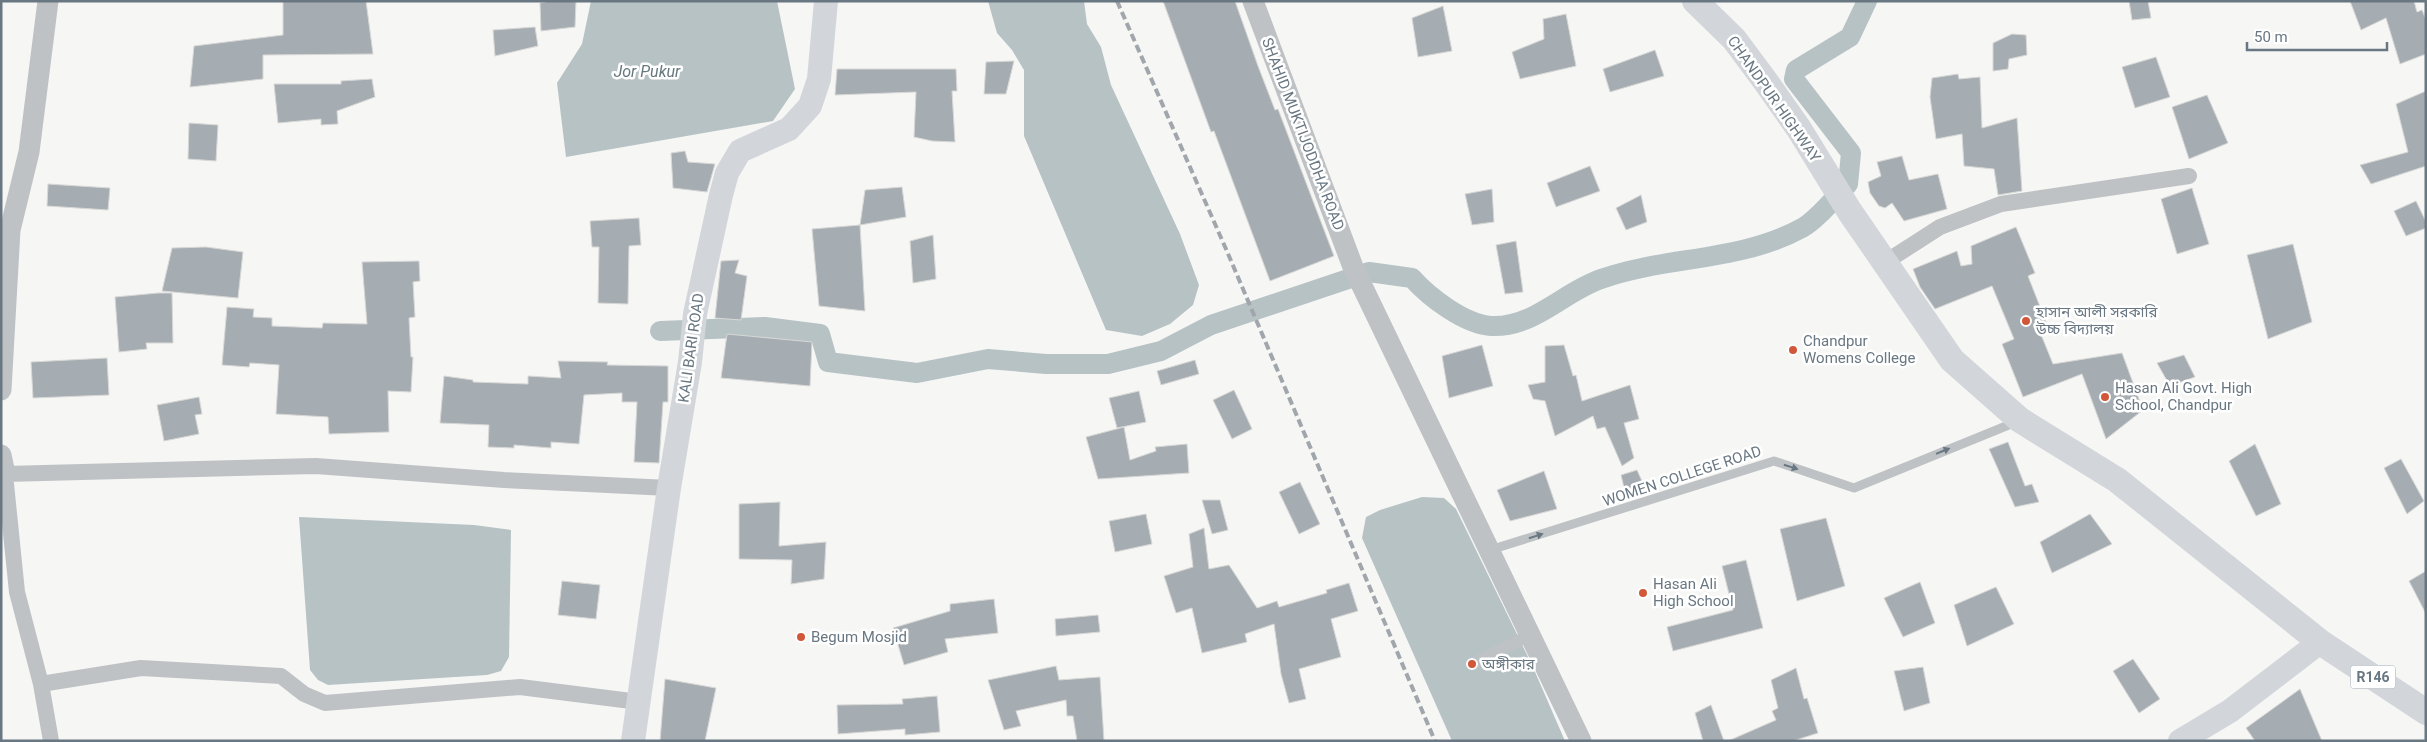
<svg xmlns="http://www.w3.org/2000/svg" width="2427" height="742" font-family="Roboto,'Noto Sans Bengali',sans-serif">
  <rect width="100%" height="100%" fill="#f6f6f4"/>
  <path fill="#b7c2c5" d="M591 1H777L795 89 773 121 566 157 557 83 582 44Z
    M988 1H1084L1087 24 1101 47 1111 85 1180 234 1199 285 1193 305 1170 324 1142 336 1106 330 1024 136V70L1012 50 997 33Z
    M1422 497 1444 498 1456 509 1532 665 1565 741H1452L1362 538 1366 517 1380 510Z
    M299 517 474 525 511 530 509 657 501 671 487 675 328 685 318 680 310 670Z"/>
  <g fill="none" stroke-linecap="round" stroke-linejoin="round">
    <path stroke="#b7c2c5" stroke-width="20" d="M660 331 765 327 820 334 828 362 917 373 988 359 1046 364H1108L1161 351 1211 325 1369 272 1412 278C1429 297 1464 324 1491 326 1534 328 1563 292 1601 279 1666 256 1740 262 1802 228 1817 220 1835 197 1848 184L1851 153 1794 79 1796 70 1850 37 1867 1"/>
  </g>
  <path fill="#a6adb2" stroke="#d8d8d6" d="M283 1H366L373 54 263 55V79L190 87 194 46 283 35Z
    M550 1H576L575 27 541 31 540 3Z
    M1163 1H1235L1258 66 1275 110 1278 109 1334 256 1270 281 1214 131 1211 132Z
    M2129 1H2148L2151 18 2132 20Z
    M2350 1H2414L2417 12 2422 10 2426 20V54L2400 64 2386 18 2361 30Z
    M1443 6 1452 51 1418 57 1412 18Z
    M1566 14 1576 66 1520 79 1512 52 1544 39 1543 19Z
    M535 27 538 46 495 56 493 30Z
    M2012 34 2026 35 2027 55 2009 59 2008 69 1993 71V43Z
    M1655 50 1664 76 1610 92 1603 69Z
    M2156 57 2170 97 2135 108 2122 67Z
    M1014 61 1006 94H984L986 62Z
    M837 69H956L957 91H952L955 142 932 141 914 137 916 92 835 95Z
    M1958 74 1959 79 1980 77 1982 128 2017 118 2022 191 1998 195 1994 169 1964 166 1962 134 1936 139 1930 97 1932 78Z
    M372 79 375 97 337 111 338 124 321 125V119L278 123 274 84H341V81Z
    M2426 91V166L2371 184 2360 165 2408 152 2396 104Z
    M2207 95 2228 143 2189 159 2172 107Z
    M189 123 218 125 216 161 188 159Z
    M685 151 688 162 715 164 707 192 673 188 671 153Z
    M1902 156 1909 180 1938 174 1947 209 1904 221 1892 203 1885 208 1879 206 1870 193 1868 182 1881 176 1877 162Z
    M1590 166 1600 191 1556 207 1547 183Z
    M48 184 110 188 108 210 47 206Z
    M902 187 906 217 860 225 865 190Z
    M2192 188 2209 244 2177 254 2161 199Z
    M1492 189 1494 222 1472 225 1465 194Z
    M1641 195 1647 222 1626 230 1616 208Z
    M2416 201 2426 222V228L2406 236 2394 211Z
    M639 218 641 245 629 246 628 304 598 303 599 247H592L590 221Z
    M860 225 865 311 819 306 812 229Z
    M2016 227 2035 273 2028 276 2050 332H2040L2053 364 2122 353 2143 410 2106 439 2082 374 2023 397 2002 344 2014 339 1992 286 1935 309 1920 287 1913 269 1957 251 1961 266 1972 264 1971 246Z
    M933 235 936 279 913 283 910 241Z
    M1516 241 1523 292 1505 294 1496 245Z
    M2293 244 2312 322 2268 339 2247 255Z
    M206 247 243 252 238 298 162 291 172 248Z
    M739 260 735 273 747 276 741 320 715 318 721 261Z
    M419 261 420 281 413 282 415 317 409 318 411 357H413L411 392 388 391 389 432 329 434 328 417 276 414 279 365 250 363 249 367 222 365 227 307 254 309 253 317 272 318V326L322 328 323 323 367 324 362 262Z
    M158 293H172L173 343H146L147 349 119 352 115 297Z
    M727 334 812 342 810 386 721 378Z
    M1482 345 1493 386 1449 398 1442 356Z
    M1564 345 1573 376 1576 375 1582 401 1630 385 1639 419 1624 423 1634 458 1622 466 1605 427 1597 429 1593 416 1555 436 1545 401 1533 399 1528 385 1545 382V346Z
    M2184 355 2195 377 2170 386 2157 363Z
    M107 358 109 395 33 398 31 362Z
    M1195 360 1199 374 1161 385 1157 371Z
    M558 361 608 362 607 365 668 366V402H663L659 463 634 462 637 402H622V393L584 395 579 444 551 442V448L514 445V448L488 447 489 425 440 423 444 376 473 380V382L528 384V376L561 378Z
    M1234 390 1252 429 1232 439 1213 400Z
    M1139 391 1146 422 1117 428 1109 398Z
    M199 397 202 414 195 415 199 434 164 441 157 405Z
    M1124 427 1130 460 1156 451 1155 447 1187 444 1189 473 1098 479 1086 437Z
    M2008 442 2025 486 2032 484 2039 502 2015 507 1989 449Z
    M2255 444 2281 504 2256 516 2229 461Z
    M2401 459 2424 501 2407 514 2384 468Z
    M1637 470 1646 490 1626 496 1621 475Z
    M1544 471 1557 509 1510 521 1497 490Z
    M1300 482 1320 524 1299 534 1279 492Z
    M1202 500H1220L1228 530 1212 534Z
    M780 502 779 546 826 542 824 579 791 584 792 560 739 559V504Z
    M1146 514 1152 544 1115 552 1109 521Z
    M2090 514 2112 544 2052 573 2040 542Z
    M1826 518 1845 586 1797 601 1780 529Z
    M1204 528 1209 569 1229 565 1257 608 1277 601 1279 607 1327 593 1326 590 1349 583 1358 611 1331 619 1341 657 1299 669 1306 699 1289 703 1281 674 1274 624 1245 634 1247 642 1202 653 1192 608 1176 613 1164 576 1193 567 1189 534Z
    M1746 560 1763 628 1673 651 1667 627 1733 610 1722 566Z
    M2426 571V614L2409 581Z
    M562 581 600 585 596 619 558 615Z
    M1920 582 1935 623 1903 637 1884 598Z
    M1996 587 2014 624 1967 646 1954 605Z
    M994 599 998 633 945 639 948 652 904 665 893 628 950 611V604Z
    M1098 615 1100 632 1056 636 1055 619Z
    M2133 659 2160 699 2139 713 2113 671Z
    M1056 666 1059 680 1100 677 1104 741H1077L1073 716H1067L1066 700 1016 711 1021 726 1004 730 988 680Z
    M1923 667 1930 703 1904 711 1894 671Z
    M1796 668 1804 699 1807 698 1818 733 1793 741H1728L1776 720 1772 711 1778 708 1771 680Z
    M665 679 716 688 705 741H660Z
    M2300 689 2322 741H2255L2246 728Z
    M937 696 940 732 905 735V729L838 734 837 705 903 704 902 699Z
    M1711 705 1724 741H1703L1695 713Z"/>
  <g fill="none" stroke-linecap="round" stroke-linejoin="round">
    <path stroke="#bec2c5" stroke-width="9" d="M1490 550 1774 461 1854 488 2016 422"/>
    <path stroke="#bec2c5" stroke-width="12" d="M1472 664 1530 635"/>
    <path stroke="#bec2c5" stroke-width="16" d="M1884 263 1940 227 2001 204 2189 176
      M41 684 141 668 281 676 304 694 325 703 520 687 639 702
      M51 741 41 684 17 592 5 474 316 466 504 480 669 488"/>
    <path stroke="#bec2c5" stroke-width="21" d="M1253 1 1353 267 1581 741
      M1 390 10 230 29 152 48 1
      M1 455 5 474"/>
    <path stroke="#d2d6da" stroke-width="24" d="M633 741 669 488 690 362 695 314 721 195 727 173 740 151 789 129 810 106 819 79 826 1
      M2180 741 2230 711 2320 642"/>
    <path stroke="#d2d6da" stroke-width="26" d="M1695 1 1734 39 1766 82 1799 129 1850 212 1952 360 2020 420 2117 480 2320 642 2426 712"/>
    <path stroke="#a0a6ab" stroke-width="4" stroke-dasharray="8 4" stroke-linecap="butt" d="M1117 1 1226 249 1435 741"/>
  </g>
  <defs><path id="oneway-solid" d="M-6-.8H1V-3.2L6.5 0L1 3.2V.8H-6Z" transform="scale(1.25)"/></defs>
  <g fill="#697782">
    <use href="#oneway-solid" transform="translate(1943 451) rotate(-22)"/>
    <use href="#oneway-solid" transform="translate(1791 467) rotate(18)"/>
    <use href="#oneway-solid" transform="translate(1536 536) rotate(-17)"/>
  </g>
  <g fill="#d15739" stroke="#fff" stroke-width="2">
    <circle cx="2026" cy="321" r="5"/>
    <circle cx="1793" cy="350" r="5"/>
    <circle cx="2105" cy="397" r="5"/>
    <circle cx="1643" cy="593" r="5"/>
    <circle cx="801" cy="637" r="5"/>
    <circle cx="1472" cy="664" r="5"/>
  </g>
  <g text-anchor="middle" stroke-width="5" stroke-linejoin="round" paint-order="stroke">
    <rect fill="#fff" stroke="#96a0a8" stroke-width="1" x="2350.5" y="665.5" width="45" height="23" rx="4"/>
    <g font-size="14" font-weight="bold" fill="#697782">
      <text x="2373" y="682">R146</text>
    </g>
    <g font-size="15" fill="#697782" stroke="#fff">
      <text transform="translate(1774 99) rotate(55)" y="5">CHANDPUR HIGHWAY</text>
      <text transform="translate(1303 134) rotate(69)" y="5">SHAHID MUKTIJODDHA ROAD</text>
      <text transform="translate(691 348) rotate(-82)" y="5">KALI BARI ROAD</text>
      <text transform="translate(1682 476) rotate(-18)" y="5">WOMEN COLLEGE ROAD</text>
    </g>
    <g font-size="15" fill="#697782" stroke="#fff" text-anchor="start">
      <text x="2036" y="317">হাসান আলী সরকারি<tspan x="2036" dy="17">উচ্চ বিদ্যালয়</tspan></text>
      <text x="1803" y="346">Chandpur<tspan x="1803" dy="17">Womens College</tspan></text>
      <text x="2115" y="393">Hasan Ali Govt. High<tspan x="2115" dy="17">School, Chandpur</tspan></text>
      <text x="1653" y="589">Hasan Ali<tspan x="1653" dy="17">High School</tspan></text>
      <text x="811" y="642">Begum Mosjid</text>
      <text x="1482" y="669">অঙ্গীকার</text>
    </g>
    <g font-size="16" font-style="italic" fill="#64787e" stroke="#fff">
      <text x="647" y="77">Jor Pukur</text>
    </g>
  </g>
  <rect width="2427" height="742" fill="none" stroke="#697782" stroke-width="5"/>
  <path d="M2247 42v8h140v-8" fill="none" stroke="#697782" stroke-width="2.5"/>
  <text x="2254" y="42" font-size="15" fill="#697782" stroke="#ffffff" stroke-width="4" paint-order="stroke">50 m</text>
</svg>
